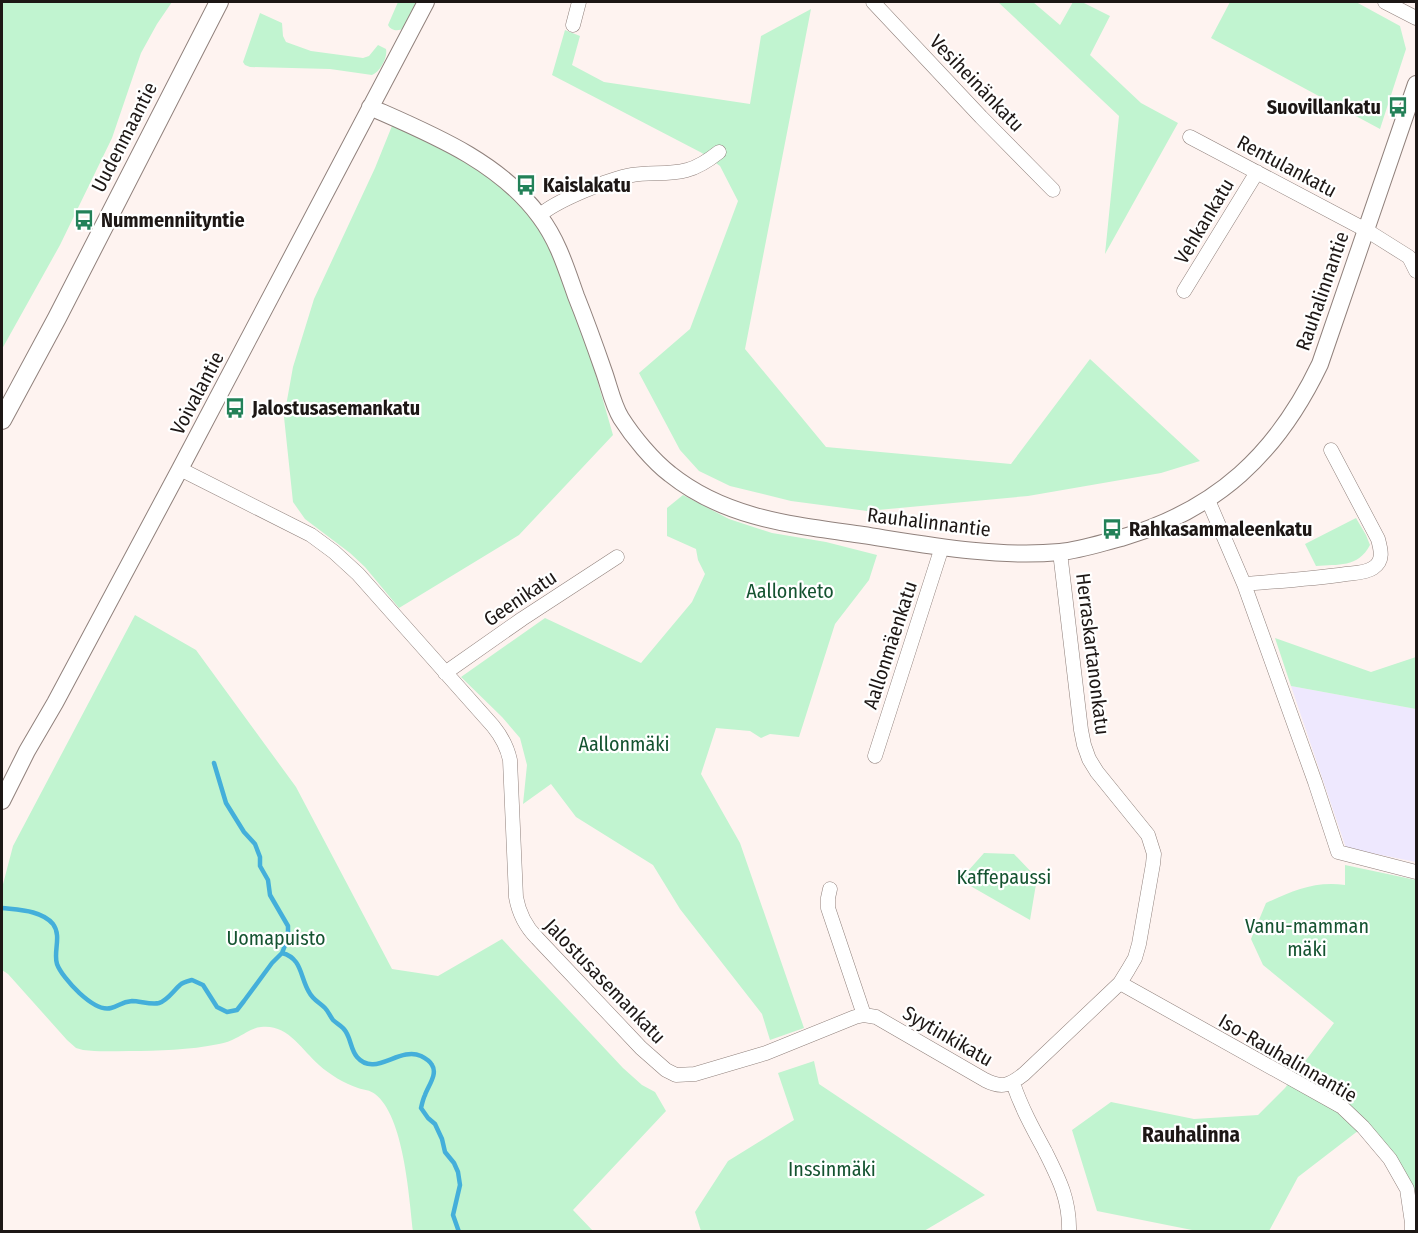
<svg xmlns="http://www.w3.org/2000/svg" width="1418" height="1233" font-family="'Fira Sans Condensed',sans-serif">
  <rect width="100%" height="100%" fill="#fef3f0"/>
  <path fill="#eee8fe" d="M1291 686 1416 709V862L1346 848Z"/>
  <path fill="#c1f4d0" d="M2 2H172L157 24 141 53 112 138 60 245 2 349Z
    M398 2H417L403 29C398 31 391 31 388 25Z
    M998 2H1033L1060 25 1073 2H1082L1110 16 1090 55 1141 103 1178 123 1105 254 1119 116Z
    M1230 2H1356L1400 26 1406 49 1380 129 1211 38Z
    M811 9 745 349 826 447 1011 464 1090 359 1200 461 1161 473 1028 496 867 511 791 501 730 486 699 471 680 450 639 373 690 329 738 201 720 166 702 153 552 75 565 30 580 36 572 65 604 82 750 104 761 36Z
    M260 13 282 23 283 36 286 42 311 51 363 58 369 56 378 45 386 49C388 57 380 72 372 75L330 69 250 67 245 65 243 62Z
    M394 121 507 181 559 247 613 435 519 535 399 608 365 567 350 553 305 519 293 502 284 417 293 367 314 299 375 168Z
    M683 495 729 519 772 533 826 542 877 555 869 580 835 624 799 737 770 734 761 738 750 731 716 728 701 774 740 843 804 1028 770 1040 762 1014 680 909 653 865 576 817 551 784 523 804 527 765 520 738 502 717 461 677 545 618 641 663 692 602 705 574 698 560 696 549 667 536V508Z
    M1356 518 1366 535 1370 545C1358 568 1338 564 1316 566L1305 544Z
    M135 615 196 650 296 787 392 969 438 976 502 939 623 1068 642 1085 655 1092 666 1111 573 1210 593 1231H413C409 1197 404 1116 375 1094 370 1090 364 1090 358 1088 344 1083 330 1075 319 1065 301 1049 288 1024 261 1027 251 1028 245 1034 236 1038 231 1041 225 1043 219 1044 189 1050 159 1051 129 1051 113 1051 98 1052 83 1050L76 1048 67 1040 8 974 2 970V888L13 846Z
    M1275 638 1371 672 1416 657V709L1291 686Z
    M984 853 1014 854 1037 878 1030 920 960 880Z
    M1345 865 1416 880V1195L1407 1189 1363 1127 1298 1177 1269 1231H1197L1097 1211 1072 1130 1111 1102 1194 1119 1258 1115 1285 1088 1334 1023 1263 965 1251 939 1266 903C1293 891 1314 881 1345 885Z
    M814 1061 819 1084 985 1195 924 1231H701L695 1212 728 1161 794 1120 778 1073Z"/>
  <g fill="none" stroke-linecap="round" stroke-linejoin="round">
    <path stroke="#44afda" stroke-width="4.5" d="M214 763 226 803 244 832 255 844 260 857V866L268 880 270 895 288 926V938L282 953
      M2 908C18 910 41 910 53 924 62 936 53 952 57 964 62 978 94 1013 111 1008 119 1006 121 1002 132 1001 140 1001 151 1005 159 1003 168 1000 173 991 180 985 183 982 188 981 192 980L203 985 217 1007 227 1012 237 1010 244 1001 272 963 282 953C302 958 300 977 309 992 313 1000 319 1002 325 1008 328 1011 330 1016 333 1020 337 1024 343 1026 346 1032 351 1040 351 1050 357 1057 375 1078 399 1046 421 1056 425 1058 430 1061 432 1065 438 1074 428 1086 425 1095 423 1099 422 1104 421 1108L428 1118 435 1124 442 1139 445 1152 454 1163 458 1172 460 1185 453 1215 459 1232"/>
    <g stroke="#90817c" stroke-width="15">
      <path id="minor" d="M873 2 981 117 1053 190
        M1385 2 1416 18
        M573 25 579 2
        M1190 137 1366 230 1409 257 1416 271
        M539 216C555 201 609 179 632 175 650 172 669 175 687 170 699 167 709 160 719 152
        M1184 291 1257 172
        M180 469 311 535 334 552 358 574 493 726C502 737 507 746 510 760L516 897C519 914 525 926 537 938L641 1048 666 1070 676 1075 695 1074 766 1053 855 1017 864 1015 876 1017 985 1080C1002 1089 1010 1085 1024 1074L1120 983 1128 970 1135 958 1139 944 1153 864 1154 854 1148 835 1097 772 1089 759 1084 745 1081 730 1060 552
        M1208 500 1244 584 1315 782 1338 852 1416 872
        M1244 584C1278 581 1312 579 1346 574 1354 573 1366 573 1373 568 1384 561 1381 550 1378 539L1331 450
        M445 673 522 619 617 557
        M875 756 942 547
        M830 889 828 898V908L864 1015
        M1120 983 1342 1107 1363 1127 1390 1159 1407 1189 1412 1223V1232
        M1013 1083C1021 1107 1033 1129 1045 1151 1059 1179 1070 1200 1069 1232"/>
    </g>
    <g stroke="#90817c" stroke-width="18">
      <path id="tertiary" d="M370 107C431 134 499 161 540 217 558 241 566 268 576 296 586 321 595 346 604 372 609 386 613 405 621 418 633 437 653 461 670 474 726 519 794 525 863 535 927 545 996 558 1060 552 1081 550 1101 543 1121 538 1217 510 1277 454 1320 364L1416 84
        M2 801 27 751 55 703 180 469 426 2"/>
    </g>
    <g stroke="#90817c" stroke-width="20">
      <path id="secondary" d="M2 420 57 318 219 2"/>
    </g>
    <use href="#minor" stroke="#fff" stroke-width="14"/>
    <use href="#tertiary" stroke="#fff" stroke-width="16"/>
    <use href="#secondary" stroke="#fff" stroke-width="18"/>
  </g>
  <defs>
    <g id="bus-bare" transform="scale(1.62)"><path d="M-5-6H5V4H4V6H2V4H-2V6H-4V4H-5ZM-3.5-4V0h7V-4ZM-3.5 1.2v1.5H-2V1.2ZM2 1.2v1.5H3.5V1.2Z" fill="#238158" stroke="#fff" stroke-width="2.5" paint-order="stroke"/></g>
  </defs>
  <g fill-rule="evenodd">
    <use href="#bus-bare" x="1398" y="107"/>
    <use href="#bus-bare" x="526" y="185"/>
    <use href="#bus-bare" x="84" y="220"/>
    <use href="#bus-bare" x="235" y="408"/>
    <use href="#bus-bare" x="1112" y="529"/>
  </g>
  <g text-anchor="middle" stroke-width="4.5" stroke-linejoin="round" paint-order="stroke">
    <g font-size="20" fill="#1d1715" stroke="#fff">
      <text transform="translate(977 83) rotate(46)" y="7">Vesiheinänkatu</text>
      <text transform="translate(124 137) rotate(-63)" y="7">Uudenmaantie</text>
      <text transform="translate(1287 166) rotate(28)" y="7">Rentulankatu</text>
      <text transform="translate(1204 221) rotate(-59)" y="7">Vehkankatu</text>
      <text transform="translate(1322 291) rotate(-71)" y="7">Rauhalinnantie</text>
      <text transform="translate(197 393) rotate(-62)" y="7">Voivalantie</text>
      <text transform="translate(929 522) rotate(7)" y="7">Rauhalinnantie</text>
      <text transform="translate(520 598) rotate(-34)" y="7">Geenikatu</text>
      <text transform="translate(890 645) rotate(-72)" y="7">Aallonmäenkatu</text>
      <text transform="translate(1093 654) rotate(83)" y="7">Herraskartanonkatu</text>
      <text transform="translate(605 981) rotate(46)" y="7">Jalostusasemankatu</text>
      <text transform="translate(948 1036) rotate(30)" y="7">Syytinkikatu</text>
      <text transform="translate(1288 1058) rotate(30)" y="7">Iso-Rauhalinnantie</text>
    </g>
    <g font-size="20" font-weight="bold" fill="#1d1715" stroke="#fff" text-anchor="start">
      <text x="1381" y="114" text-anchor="end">Suovillankatu</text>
      <text x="543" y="192">Kaislakatu</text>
      <text x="101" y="227">Nummenniityntie</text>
      <text x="252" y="415">Jalostusasemankatu</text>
      <text x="1129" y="536">Rahkasammaleenkatu</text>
    </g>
    <g font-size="20" fill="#145330" stroke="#fff">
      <text x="790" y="598">Aallonketo</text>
      <text x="624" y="751">Aallonmäki</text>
      <text x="1004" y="884">Kaffepaussi</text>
      <text x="1307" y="933">Vanu-mamman<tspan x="1307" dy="23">mäki</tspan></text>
      <text x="276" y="945">Uomapuisto</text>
      <text x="832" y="1176">Inssinmäki</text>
    </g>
    <g font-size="21" font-weight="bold" fill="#1d1715" stroke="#fff">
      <text x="1191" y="1142">Rauhalinna</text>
    </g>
  </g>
  <rect width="1418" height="1233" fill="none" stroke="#1d1715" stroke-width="6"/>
</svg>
